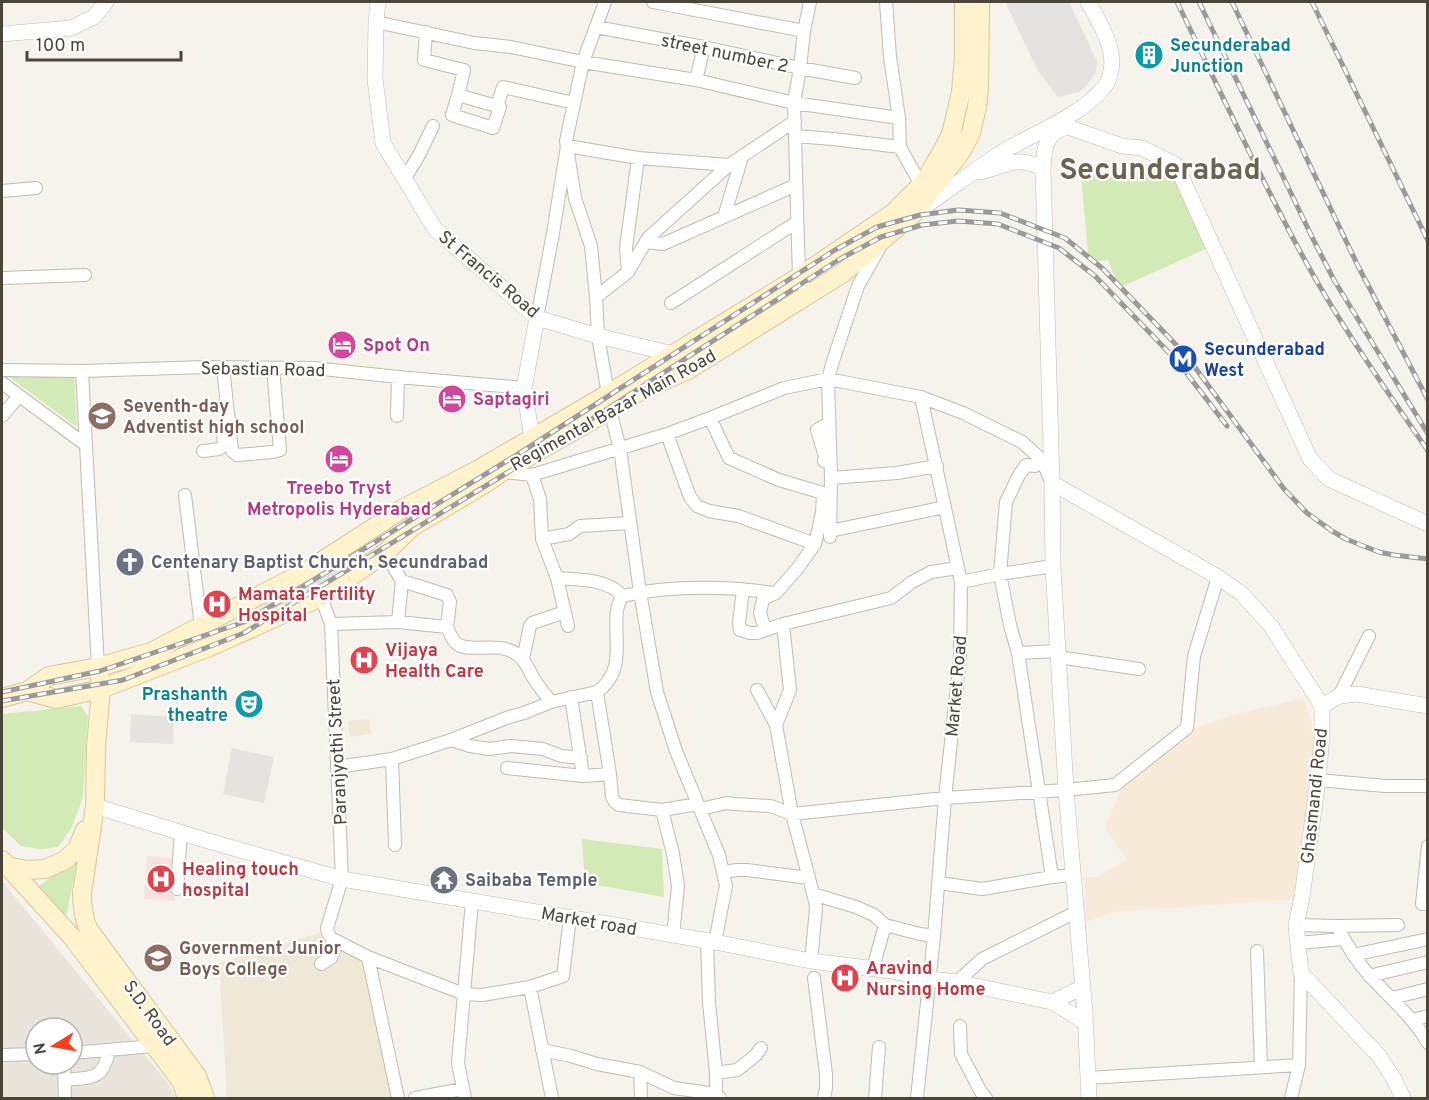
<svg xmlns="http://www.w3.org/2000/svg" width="1429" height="1100" font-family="Overpass,sans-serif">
  <rect width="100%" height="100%" fill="#f6f3ec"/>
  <path fill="#eae5da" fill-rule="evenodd" d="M2 881 170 1086 175 1098H2ZM36 1028H72V1064H36Z"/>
  <path fill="#f7ead8" d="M1303 698 1315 732 1318 757 1295 899 1114 912 1086 922 1084 877H1097L1127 859 1105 829 1124 782 1189 730 1233 715Z"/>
  <path fill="#efe8d6" d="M369 719 371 734 350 737 348 721Z
    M319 933 372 968 394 1098H227L219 963Z"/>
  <path fill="#f6e3e0" d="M147 856 178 859 175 901 144 899Z"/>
  <path fill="#d2eab5" d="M1159 170 1177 176 1210 247 1119 288 1108 260 1089 262 1081 176Z
    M9 377H74L77 427Z
    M81 706 88 716 83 797 72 827 58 847 40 849 21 846 2 828V714Z
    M582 839 662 849 664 897 585 883Z
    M78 857 66 917 35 889Z"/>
  <path fill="#e5e3e0" d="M1005 2H1069L1097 61 1096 72 1086 86 1079 92 1058 97 1038 71Z
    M360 546 365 551 368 559 365 570 315 610 212 637Z
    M131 714 174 717 173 744 130 742Z
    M232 748 274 757 264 803 223 794Z"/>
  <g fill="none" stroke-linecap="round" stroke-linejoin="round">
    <g stroke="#c2bbae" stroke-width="14">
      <path id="minor" d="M605 2 583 62 566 141 575 198 591 246 596 297 598 336 608 394
        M653 2 804 31
        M886 2 890 57 899 118 900 147 921 185
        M376 22 474 43 511 47 583 62 696 80 794 103 899 118
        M596 27 704 47 800 68 855 78
        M426 32 424 60 464 70 458 95 452 115 493 128 500 107 458 95
        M696 80 704 47
        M497 106 503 87 574 103
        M795 136 833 139 900 147
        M405 178 419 155 433 126
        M2 191 36 188
        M724 217 742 157
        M646 242 663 244 796 185
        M628 272 648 238 729 165 795 121
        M2 278 85 275
        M809 295 799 277 794 103 800 68 804 31 810 2
        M596 297 628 272 626 248 638 158
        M671 303 797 222
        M537 318 553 233 567 146 638 158 729 165
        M223 367 232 451 237 455 273 452 280 450 273 368
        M2 370 82 371 206 367 314 368 398 377 524 388
        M82 371 98 667
        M2 383 86 445
        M610 410 620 449 640 592 657 692 676 751 719 855 726 886 715 942
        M2 416 19 396
        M397 416 398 377
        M710 418 729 458 779 480 823 493
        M667 434 690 497 697 506 709 511 738 516 815 544
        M203 451 219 449 224 445 223 431
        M1042 460 1035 466 1026 465 1019 475 1006 502 1000 574 1010 625 1018 653 1052 877
        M824 461 825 456 817 430 829 423
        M503 472 532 475 667 434 710 418 784 388 828 379 921 397 963 413 1022 442 1042 460 1050 479
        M532 475 540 499 542 539 557 578C577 580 608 578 622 596
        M831 478 897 473 937 466
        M185 495 201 627
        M830 531 945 507
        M830 537 831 478 828 379 833 361 858 286 880 247
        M542 539 569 534 580 526 630 523
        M557 578 568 626
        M961 582 1000 574 1053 566
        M743 590 739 622 740 630 750 633H757L783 624 891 598 912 582 931 572 958 568
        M622 596C653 589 687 587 719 588 738 588 757 591 776 593
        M321 597 331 624 342 879 327 928 328 933 331 938 368 957 464 994 482 995 530 987
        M398 622 447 627 450 602 447 595 402 581
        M331 624 398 622 402 581 385 553
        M447 627C449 632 452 639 456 643 467 654 497 641 515 653 525 659 528 669 534 679 539 687 545 694 551 702
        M765 630 760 613 763 599 776 593 797 569 815 544 822 513 823 493
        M1018 653 1058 651
        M1058 657 1139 669
        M523 659 530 626 532 623 565 612
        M757 690 776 725 792 814 815 901 816 909 811 961
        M597 692C627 671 613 638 617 610 618 605 620 601 622 596
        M1339 696 1369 636
        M571 697 583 776 610 774
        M776 725 790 690 783 624
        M451 740 470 746 489 749 511 746 543 749 561 756 581 758
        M392 759 395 845
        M337 767 392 759 448 741 509 717 524 713 551 702 597 692 610 774 612 797 615 802 619 805 662 810 673 854 678 886 673 936
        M507 768 583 776
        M1318 780 1385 786H1428
        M700 809 727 803 735 804 770 806 792 814 945 798 1066 790 1115 785 1187 728 1194 656 1218 577
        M662 810 698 804
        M1428 846 1422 904H1428
        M723 872 737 870H747L809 878
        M939 883 982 889 1052 877 1073 875
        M177 889 181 832
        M813 894 856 907 874 915 885 925 920 934 934 936
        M1296 925 1337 926C1346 944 1356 961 1370 976 1390 998 1413 1017 1428 1043
        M1337 926 1398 925
        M707 941 709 1002 716 1073V1094L720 1098
        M1298 943 1343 939
        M1257 951 1261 1067
        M1353 955 1428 939
        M368 957 398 1098
        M321 964 331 958 337 941
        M873 968 885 925
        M1369 976 1428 962
        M814 978 826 1074V1088L824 1098
        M957 982 982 959 1076 912
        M1392 998 1428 989
        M1412 1020 1428 1016
        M960 1026 961 1054 981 1092 986 1098
        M542 1050 571 1056 597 1064 640 1072 674 1088 716 1094
        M72 1053 154 1046
        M2 1055 36 1054
        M64 1064 65 1098
        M640 1072 641 1098
        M716 1073 737 1070 755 1056 761 1048
        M1088 1078 1299 1065
        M65 1080C92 1077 103 1081 109 1050
        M415 1098 463 1089
        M465 1098 458 1063 472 901
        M552 1098 530 987 563 976 570 917
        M875 1098 879 1047
        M917 1098 934 936 945 798 960 658 961 582 921 397
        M1291 1098 1299 1065 1301 973"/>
    </g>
    <g stroke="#c2bbae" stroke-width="16">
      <path id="tertiary" d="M378 2 376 22 375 79 383 143 435 229 537 318 598 336 673 354
        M2 34 71 28 94 17 106 2
        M980 172C1008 166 1015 154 1043 169
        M921 209C946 192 971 173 996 156 1028 135 1081 117 1104 87 1108 83 1110 76 1111 70 1116 48 1098 20 1088 2
        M532 438 524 388 537 318
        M1052 483 1218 577 1242 594 1271 626 1322 706V737L1318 780 1302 897 1296 925 1301 973 1379 1056 1394 1079 1403 1098
        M1322 706 1339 696 1357 694 1428 706
        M95 806 205 840 342 879 715 942 811 961 892 971 930 979 957 982 1052 1002 1085 1022
        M1052 1002 1083 987
        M1089 1098 1085 1013 1066 790 1053 566 1052 483 1043 169C1044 148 1045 132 1068 127L1122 146 1142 148 1176 165 1310 459 1329 479 1428 524"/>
    </g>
    <g stroke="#d6c79b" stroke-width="20">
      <path id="secondary" d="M100 678 101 689 96 747 95 806 82 893C82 906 83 918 89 930L197 1076 205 1098
        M27 691 56 699 101 689 212 646 321 597 385 553 412 527 483 485 502 472 610 410 626 398 688 370 843 273 913 214 961 152 971 133 977 107 979 89 980 2
        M2 698 27 691 49 676 98 667 151 652 308 570 404 508 479 469 608 394 799 277 893 213 921 185 929 174 945 146 951 134 961 92 964 56V2
        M2 860 72 937 181 1081 187 1098
        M7 866 27 870 45 869 65 860 77 849 85 830"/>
    </g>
    <use href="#minor" stroke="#fff" stroke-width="12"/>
    <use href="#tertiary" stroke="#fff" stroke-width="15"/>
    <use href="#secondary" stroke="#fff3cd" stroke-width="18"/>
    <g stroke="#9a9a9a" stroke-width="5">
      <path id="rail" d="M1177 2C1218 86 1257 172 1302 255 1339 323 1384 387 1428 451
        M1199 2 1313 239 1334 280 1428 434
        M1232 2 1358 266 1428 400
        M1312 2 1428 241
        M2 692 100 671 247 621 523 451 835 250 877 227 920 215 958 210 1000 213 1065 238 1102 268 1186 355 1284 489 1307 513 1332 531 1346 539 1361 545 1379 552 1394 555 1428 559
        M2 701 123 680 244 633 528 460 840 259 881 237 922 225 958 221 998 224 1059 248 1095 276 1178 362 1227 426"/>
    </g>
    <use href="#rail" stroke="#fff" stroke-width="3" stroke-dasharray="9" stroke-linecap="butt"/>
  </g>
  <defs>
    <g id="building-disc" transform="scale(1.5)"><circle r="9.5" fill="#0f9aa8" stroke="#fff"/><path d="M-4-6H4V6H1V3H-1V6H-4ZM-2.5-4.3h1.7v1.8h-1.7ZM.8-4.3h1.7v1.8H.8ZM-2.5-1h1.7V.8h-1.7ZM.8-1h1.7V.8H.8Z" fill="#fff"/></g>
    <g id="hotel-disc" transform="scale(1.5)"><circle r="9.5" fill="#d1479c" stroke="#fff"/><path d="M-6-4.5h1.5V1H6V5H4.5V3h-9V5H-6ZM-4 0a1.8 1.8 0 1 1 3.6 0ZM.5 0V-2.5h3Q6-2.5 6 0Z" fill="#fff"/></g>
    <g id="metro-disc" transform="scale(1.5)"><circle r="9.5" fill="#1a4fb4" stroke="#fff"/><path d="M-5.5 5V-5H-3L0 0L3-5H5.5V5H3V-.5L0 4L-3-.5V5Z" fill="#fff"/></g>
    <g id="school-disc" transform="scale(1.5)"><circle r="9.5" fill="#8d6e63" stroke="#fff"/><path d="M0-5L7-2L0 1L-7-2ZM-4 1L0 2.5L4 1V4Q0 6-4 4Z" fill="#fff"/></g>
    <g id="church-disc" transform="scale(1.5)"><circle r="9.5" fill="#6b7280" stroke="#fff"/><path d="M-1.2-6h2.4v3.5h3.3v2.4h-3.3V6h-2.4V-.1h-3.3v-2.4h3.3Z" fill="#fff"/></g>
    <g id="hospital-disc" transform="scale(1.5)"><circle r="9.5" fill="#e0444e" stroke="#fff"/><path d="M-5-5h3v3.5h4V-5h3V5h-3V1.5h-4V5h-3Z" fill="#fff"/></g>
    <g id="theatre-disc" transform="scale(1.5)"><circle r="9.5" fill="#0f9aa8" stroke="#fff"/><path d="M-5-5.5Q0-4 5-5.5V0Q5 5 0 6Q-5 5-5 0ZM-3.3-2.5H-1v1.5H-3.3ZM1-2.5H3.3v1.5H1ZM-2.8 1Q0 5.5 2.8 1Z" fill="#fff"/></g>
    <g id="temple-disc" transform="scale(1.5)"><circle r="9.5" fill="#6b7280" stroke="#fff"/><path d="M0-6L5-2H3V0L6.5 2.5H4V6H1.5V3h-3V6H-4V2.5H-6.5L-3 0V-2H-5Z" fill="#fff"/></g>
    <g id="university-disc" transform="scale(1.5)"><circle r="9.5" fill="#8d6e63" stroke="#fff"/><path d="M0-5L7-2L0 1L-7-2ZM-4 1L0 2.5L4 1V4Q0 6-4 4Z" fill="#fff"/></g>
  </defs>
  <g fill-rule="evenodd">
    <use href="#building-disc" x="1149" y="55"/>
    <use href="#hotel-disc" x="342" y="345"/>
    <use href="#metro-disc" x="1183" y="359"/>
    <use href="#hotel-disc" x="452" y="399"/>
    <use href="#school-disc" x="102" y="416"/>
    <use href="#hotel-disc" x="339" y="459"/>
    <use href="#church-disc" x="130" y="562"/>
    <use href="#hospital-disc" x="217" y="604"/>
    <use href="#hospital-disc" x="364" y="660"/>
    <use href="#theatre-disc" x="249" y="704"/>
    <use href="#hospital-disc" x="161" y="879"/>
    <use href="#temple-disc" x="444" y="880"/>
    <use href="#university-disc" x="158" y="958"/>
    <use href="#hospital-disc" x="845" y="978"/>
  </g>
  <g text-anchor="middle" stroke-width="4.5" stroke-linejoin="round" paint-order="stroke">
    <g font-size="18" font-weight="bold" fill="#0d838f" stroke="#fff" text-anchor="start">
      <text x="1170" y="51">Secunderabad<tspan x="1170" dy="21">Junction</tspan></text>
      <text x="228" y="700" text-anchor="end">Prashanth<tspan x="228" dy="21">theatre</tspan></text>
    </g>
    <g font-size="18" fill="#4b4439" stroke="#fff">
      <text transform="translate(725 53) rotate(12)" y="6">street number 2</text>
      <text transform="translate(489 274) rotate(40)" y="6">St Francis Road</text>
      <text transform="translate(263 369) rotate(1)" y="6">Sebastian Road</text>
      <text transform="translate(613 410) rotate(-29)" y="6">Regimental Bazar Main Road</text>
      <text transform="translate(956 686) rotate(-85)" y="6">Market Road</text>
      <text transform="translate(337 752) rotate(-93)" y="6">Paranjyothi Street</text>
      <text transform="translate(1314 796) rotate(-84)" y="6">Ghasmandi Road</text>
      <text transform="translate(589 921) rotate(10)" y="6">Market road</text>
      <text transform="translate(150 1013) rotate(54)" y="6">S.D. Road</text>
    </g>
    <g font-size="18" font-weight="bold" fill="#b23c85" stroke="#fff" text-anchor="start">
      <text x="363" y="351">Spot On</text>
      <text x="473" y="405">Saptagiri</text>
      <text x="339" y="494" text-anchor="middle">Treebo Tryst<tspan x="339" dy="21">Metropolis Hyderabad</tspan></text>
    </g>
    <g font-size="18" font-weight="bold" fill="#164399" stroke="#fff" text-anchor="start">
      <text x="1204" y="355">Secunderabad<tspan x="1204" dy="21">West</tspan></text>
    </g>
    <g font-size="18" font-weight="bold" fill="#785e54" stroke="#fff" text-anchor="start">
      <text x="123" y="412">Seventh-day<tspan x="123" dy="21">Adventist high school</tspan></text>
      <text x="179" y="954">Government Junior<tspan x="179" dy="21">Boys College</tspan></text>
    </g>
    <g font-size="18" font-weight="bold" fill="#5b616d" stroke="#fff" text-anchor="start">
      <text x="151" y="568">Centenary Baptist Church, Secundrabad</text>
      <text x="465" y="886">Saibaba Temple</text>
    </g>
    <g font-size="18" font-weight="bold" fill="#be3a42" stroke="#fff" text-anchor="start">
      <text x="238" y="600">Mamata Fertility<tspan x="238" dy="21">Hospital</tspan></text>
      <text x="385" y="656">Vijaya<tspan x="385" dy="21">Health Care</tspan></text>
      <text x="182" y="875">Healing touch<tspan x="182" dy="21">hospital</tspan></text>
      <text x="866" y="974">Aravind<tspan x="866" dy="21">Nursing Home</tspan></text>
    </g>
    <g font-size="30" font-weight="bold" fill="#6e6250" stroke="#fff">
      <text x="1160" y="179">Secunderabad</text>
    </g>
  </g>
  <rect width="1429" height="1100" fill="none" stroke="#4b4439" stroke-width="6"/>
  <g transform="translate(54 1046) rotate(259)"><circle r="28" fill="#ffffff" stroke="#b7b4b0" stroke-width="1.5"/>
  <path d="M0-4.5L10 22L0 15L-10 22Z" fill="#fc3f1d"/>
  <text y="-9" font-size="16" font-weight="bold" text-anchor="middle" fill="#4b4439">N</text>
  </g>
  <path d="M27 51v9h154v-9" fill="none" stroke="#4b4439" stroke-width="3"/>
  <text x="36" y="51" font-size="18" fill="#4b4439" stroke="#ffffff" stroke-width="4.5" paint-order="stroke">100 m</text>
</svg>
